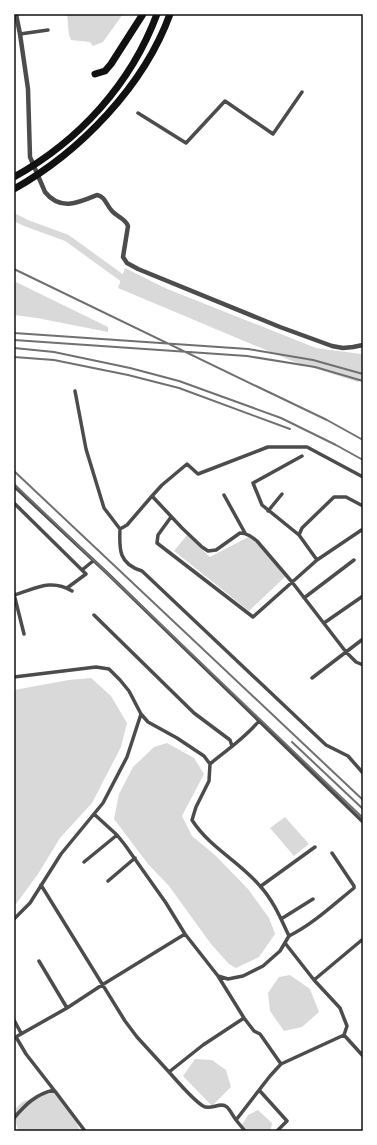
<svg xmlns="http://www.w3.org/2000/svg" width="377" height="1145" font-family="'PT Sans Narrow',sans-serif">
  <rect width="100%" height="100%" fill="#fff"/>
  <path fill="#d9d9d9" d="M67 14H123L103 42 93 46 90 42 71 40 69 35Z
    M125 268 165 288 316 348 361 354 363 353V379L358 382 292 361 118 288Z
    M14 281 108 327V332L37 318 14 315Z
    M187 535 210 557 250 536 287 575 249 611 174 551Z
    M91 678 111 696 127 723 121 747 92 803 60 838 38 874 16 904 14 905V690L69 680Z
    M167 743 194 758 204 774 182 816 192 836 215 855 248 889 269 918 275 934 259 957 236 968 229 964 211 944 169 886 148 864 114 819 119 794 133 767 154 747Z
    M285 817 309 844 294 856 270 828Z
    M290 975 310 989 319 1012 302 1027 284 1031 270 1011 268 993 279 977Z
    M195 1059 212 1060 226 1070 231 1087 212 1106 183 1076Z
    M57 1090 72 1112 80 1131H18L14 1115 16 1108 22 1102Z
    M258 1110 272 1123 271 1129 269 1131H246L241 1126 248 1115Z"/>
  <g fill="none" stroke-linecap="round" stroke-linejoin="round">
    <path stroke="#d9d9d9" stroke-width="7" d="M14 217 26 223 67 238 129 283"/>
    <path stroke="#4c4c4c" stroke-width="3.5" d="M20 34 48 30
      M138 113 186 143 225 101 273 134 302 92
      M75 391 86 449 104 508 120 529 127 525 152 496 182 528 202 547 208 551 216 550 240 533C247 533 252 537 257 541L292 582 346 652 356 662 363 665
      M14 486 107 573 363 822
      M224 495 245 533
      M152 496 162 485 187 464 198 474 268 447H307L363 477
      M14 503 86 574 67 588
      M268 511 282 494
      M171 517 158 535 157 543 253 617 317 560 363 529
      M120 529C119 550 119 564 142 571L326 745 348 756 363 773
      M299 535 262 505 253 483 302 456
      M317 560 299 535 302 528 334 497H346L363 506
      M82 570 93 561
      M14 594 24 634
      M14 595C35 589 51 578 72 591
      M304 598 354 560
      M94 615 194 713 230 740 232 746
      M324 623 363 596
      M14 677 96 667 109 669 120 680 129 691 141 714 148 722 177 738 204 756 210 764 209 781 196 807 192 820C209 847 240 862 260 886 273 900 281 919 289 936L280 951 263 966 243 976 228 979 218 976 185 934 166 903 125 845 117 835 94 814
      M312 678 363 639
      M210 764C228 749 244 739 259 721
      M84 862 117 835
      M108 881 135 858
      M41 885 125 1021 137 1037 169 1072
      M261 886 315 847
      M14 919 30 903 61 854 103 803 127 757 141 714
      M281 919 313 899
      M289 936C313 924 333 905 354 888V886L332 853
      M285 943 314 980 363 939
      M39 961 67 1008
      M218 976 244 1018 254 1031 260 1034 281 1064 344 1035 363 1056
      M314 980 340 1008 347 1026 344 1035
      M14 1020 21 1033
      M16 1037 26 1054 54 1090
      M14 1038 67 1008 102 985 185 934
      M260 1091 287 1121 277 1131
      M14 1118C26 1104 36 1094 54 1090L85 1131
      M236 1120C233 1116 231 1111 227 1107 220 1101 211 1111 203 1106 192 1099 178 1082 169 1072L203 1045 244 1018
      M245 1131 236 1120 270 1076 281 1064"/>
    <path stroke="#4c4c4c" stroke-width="4.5" d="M16 14 20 34 28 89 30 157 45 192C60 211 78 203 97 195 106 197 106 205 112 211 117 217 125 218 128 226L123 257 127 263 138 269 280 327 332 346 343 348 353 347 363 345"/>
    <path stroke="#111" stroke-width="7" d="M95 74 105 71 111 64 143 14
      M14 177C79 141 131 84 157 14
      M14 189C80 152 144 86 170 14"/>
    <path stroke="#707070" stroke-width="2" d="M14 269 256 386 327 420 363 440
      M14 333 248 349 313 360 363 374
      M14 340 247 356 315 367 363 381
      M14 348 54 352 130 368 179 381 281 418 336 445 363 460
      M14 357 54 360 128 375 179 388 290 429
      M14 471 363 800
      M14 484 363 818
      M292 742 363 809"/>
  </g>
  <rect width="377" height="1145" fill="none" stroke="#ffffff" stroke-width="30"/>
  <rect x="15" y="15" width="347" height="1115" fill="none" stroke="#111" stroke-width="1.5"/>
</svg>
